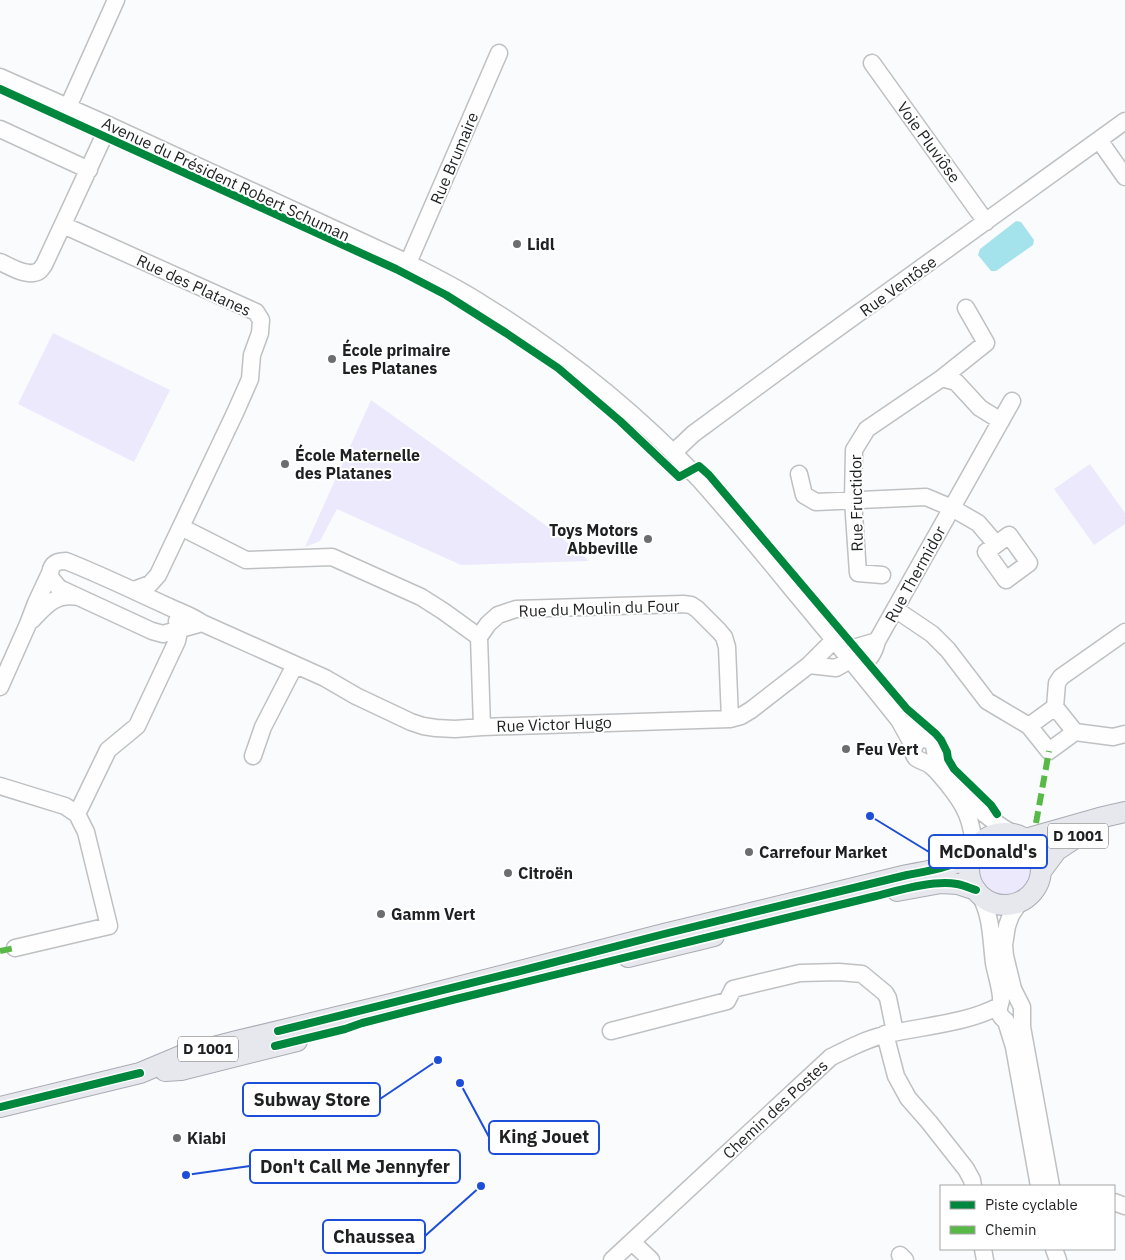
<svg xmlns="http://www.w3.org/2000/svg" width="1125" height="1260" font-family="'IBM Plex Sans',sans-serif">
  <rect width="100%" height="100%" fill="#f9fbfd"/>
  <path fill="#ece9fc" d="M53 333 170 390 134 462 18 404Z
    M371 400 555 532 589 561 461 565 337 509 320 541 305 547Z
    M1090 464 1125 513V524L1094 545 1054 489Z
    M976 868a28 28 0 1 1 56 0a28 28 0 1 1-56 0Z"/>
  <path fill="#a4e2ec" d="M1016 221 1021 222 1034 240 1033 245 996 271H991L978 255 980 249Z"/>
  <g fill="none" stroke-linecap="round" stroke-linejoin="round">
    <g stroke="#bfc0c1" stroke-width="19">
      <path id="minor" d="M872 63 986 222
        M0 77 104 123 408 263C433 276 458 288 481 303 561 352 635 411 699 479 731 515 762 552 792 589 823 626 853 663 883 700L899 720 914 747
        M68 107 116 0
        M0 129 89 170
        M1099 140 1125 177
        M63 225 256 312 261 320 260 333 252 355 250 379 235 413 158 575 150 584 134 590
        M0 262C10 266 27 278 39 271 41 270 42 267 44 265L109 125
        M408 263 499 53
        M942 378 986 343 966 308
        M673 453 693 434 799 356 1125 121
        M799 474 804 495 816 502 926 497 952 508 978 523 996 544
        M181 527 246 560 332 557 421 597 443 611 479 637
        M1009 535 1029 563 1006 580 986 552Z
        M882 575 858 573 853 500 854 450 867 429 942 378 956 382 980 408 1001 421
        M895 609 932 634 948 650 987 701 1029 726
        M32 620C46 605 56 593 78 597
        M202 623 163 634 152 631 59 588 50 577C50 565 54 561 66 561 99 574 132 590 165 605 177 611 191 615 202 623L325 678 356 696 411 722 423 726 436 728 455 729 482 727 730 719 741 716 751 710 809 665 834 640
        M1125 632 1061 677 1057 683 1055 707 1075 732 1113 737 1125 734
        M843 651 877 641
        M809 665 836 668 850 660
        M858 669C869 660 874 654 877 641L1012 401
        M0 687 28 624 36 603 50 573
        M1055 707 1029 726 1049 751 1075 732
        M904 724 924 739C937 741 933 747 936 755 937 760 941 765 943 769 962 796 987 819 1015 835
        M482 727 479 637 488 624 498 615 516 609 683 604 691 605 697 609 719 631 724 637 727 647 730 719
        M918 741C914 745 911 752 916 758 920 761 926 762 930 765 936 769 941 776 946 782 965 805 973 820 974 851
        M253 756 263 727 295 665
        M0 786 65 806 77 814 86 832 109 926 15 948
        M77 814 108 750 137 726 177 641 179 632 177 621
        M980 895C992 917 991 940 994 963 996 974 1000 985 1001 997 1002 1002 998 1006 999 1012 1000 1016 1002 1018 1006 1021L1014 1047 1039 1186
        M1019 903 1011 915 1007 926 1004 945 1005 956 1013 989 1022 1007V1027L1051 1186
        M611 1031 727 1001 733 989 800 973 839 972 862 974 885 993 888 998 895 1032
        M885 1034 896 1076 908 1098 929 1122 966 1169 972 1180 973 1186
        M1114 1202 1125 1206
        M632 1242 651 1260
        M983 1249 985 1260
        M1054 1249 1058 1260
        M900 1255 905 1260
        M612 1260 831 1057C850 1048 868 1038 888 1034 924 1026 968 1023 999 1006"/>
    </g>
    <g stroke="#a9acb4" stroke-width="22">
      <path id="major" d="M969 869a36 36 0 1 1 72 0a36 36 0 1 1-72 0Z
        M1025 839 1099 818 1125 812
        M1042 870 1057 850 1077 837 1095 830
        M897 891 941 883 958 884 976 890
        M628 957 714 936
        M165 1071 181 1070 297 1041
        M0 1107 140 1073 183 1055 237 1041 391 1004 664 934 907 875C930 871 951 867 972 856"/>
    </g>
    <use href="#minor" stroke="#fefeff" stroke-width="16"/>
    <use href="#major" stroke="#e7e8ed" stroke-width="20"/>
    <path stroke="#58b947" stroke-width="6" stroke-dasharray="12 6" stroke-linecap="butt" d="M1036 823 1049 751
      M0 951 15 948"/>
    <g stroke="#fff" stroke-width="11">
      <path id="cycleway" d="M0 89 396 269 446 295 506 333 558 368 620 421 679 477 699 466 709 475 907 709 936 734 941 740 947 752 948 759 954 769 991 805 997 814
        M278 1031 516 972 664 934 907 875C930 871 951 867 972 856
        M275 1046 345 1029 362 1023 456 999 876 896C900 890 933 880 957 884 963 885 970 888 976 890
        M0 1107 140 1073"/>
    </g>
    <use href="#cycleway" stroke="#00873e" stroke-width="8"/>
  </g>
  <g fill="#6b6d6e" stroke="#fff" stroke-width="2">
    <circle cx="517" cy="244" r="5"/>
    <circle cx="332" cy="359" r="5"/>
    <circle cx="285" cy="464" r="5"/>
    <circle cx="648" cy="539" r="5"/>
    <circle cx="846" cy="749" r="5"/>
    <circle cx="749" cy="852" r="5"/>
    <circle cx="508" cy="873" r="5"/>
    <circle cx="381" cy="914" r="5"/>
    <circle cx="177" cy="1138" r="5"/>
  </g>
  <g text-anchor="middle" stroke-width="4" stroke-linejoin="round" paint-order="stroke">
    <g fill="#fff" stroke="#626364" stroke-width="1">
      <rect x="1048" y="823.5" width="60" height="25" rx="4"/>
      <rect x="178" y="1036.5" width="60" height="25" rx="4"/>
    </g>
    <g font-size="15" font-weight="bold" fill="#1f2021">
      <text x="1078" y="841">D 1001</text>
      <text x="208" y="1054">D 1001</text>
    </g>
    <g font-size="16" fill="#1f2021" stroke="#fff">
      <text transform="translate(929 142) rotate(54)" y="6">Voie Pluviôse</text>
      <text transform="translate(454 158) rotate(-67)" y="6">Rue Brumaire</text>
      <text transform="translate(226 179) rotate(25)" y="6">Avenue du Président Robert Schuman</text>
      <text transform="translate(194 285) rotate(25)" y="6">Rue des Platanes</text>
      <text transform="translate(898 286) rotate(-36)" y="6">Rue Ventôse</text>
      <text transform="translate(856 503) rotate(-91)" y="6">Rue Fructidor</text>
      <text transform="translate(915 574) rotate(-61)" y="6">Rue Thermidor</text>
      <text transform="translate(599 608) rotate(-2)" y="6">Rue du Moulin du Four</text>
      <text transform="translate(554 724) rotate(-2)" y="6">Rue Victor Hugo</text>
      <text transform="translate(775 1109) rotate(-43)" y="6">Chemin des Postes</text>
    </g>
    <g font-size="16" font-weight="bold" fill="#1f2021" stroke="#fff" text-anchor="start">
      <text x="527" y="250">Lidl</text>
      <text x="342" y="356">École primaire<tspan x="342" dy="18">Les Platanes</tspan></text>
      <text x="295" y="461">École Maternelle<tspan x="295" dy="18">des Platanes</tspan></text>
      <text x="638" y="536" text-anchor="end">Toys Motors<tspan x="638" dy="18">Abbeville</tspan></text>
      <text x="856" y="755">Feu Vert</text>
      <text x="759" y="858">Carrefour Market</text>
      <text x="518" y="879">Citroën</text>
      <text x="391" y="920">Gamm Vert</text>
      <text x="187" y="1144">Kiabi</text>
    </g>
  </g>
  <path fill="none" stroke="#1d4ed8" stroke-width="2" d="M870 816L929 852M438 1060L380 1099M460 1083L489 1137M186 1175L250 1166M481 1186L425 1236"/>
  <g fill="#1d4ed8" stroke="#fff" stroke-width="2">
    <circle cx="870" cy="816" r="5"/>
    <circle cx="438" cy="1060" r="5"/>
    <circle cx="460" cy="1083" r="5"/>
    <circle cx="186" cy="1175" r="5"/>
    <circle cx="481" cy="1186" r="5"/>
  </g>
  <g fill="#fff" stroke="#1d4ed8" stroke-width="2">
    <rect x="929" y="835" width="118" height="33" rx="5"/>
    <rect x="243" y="1083" width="137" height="33" rx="5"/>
    <rect x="489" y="1121" width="110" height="33" rx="5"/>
    <rect x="250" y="1150" width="210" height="33" rx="5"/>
    <rect x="323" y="1220" width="102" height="33" rx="5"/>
  </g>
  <g font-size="18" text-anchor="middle" font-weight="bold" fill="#1f2021">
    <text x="988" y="858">McDonald's</text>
    <text x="312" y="1106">Subway Store</text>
    <text x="544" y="1143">King Jouet</text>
    <text x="355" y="1173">Don't Call Me Jennyfer</text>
    <text x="374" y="1243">Chaussea</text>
  </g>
  <rect x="940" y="1185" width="175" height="65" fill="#ffffff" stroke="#a5a6a6"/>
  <rect x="950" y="1201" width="25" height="8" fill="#00873e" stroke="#a5a6a6"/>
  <text x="985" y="1210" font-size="15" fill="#1f2021">Piste cyclable</text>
  <rect x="950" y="1226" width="25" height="8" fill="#58b947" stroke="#a5a6a6"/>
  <text x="985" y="1235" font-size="15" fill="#1f2021">Chemin</text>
</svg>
